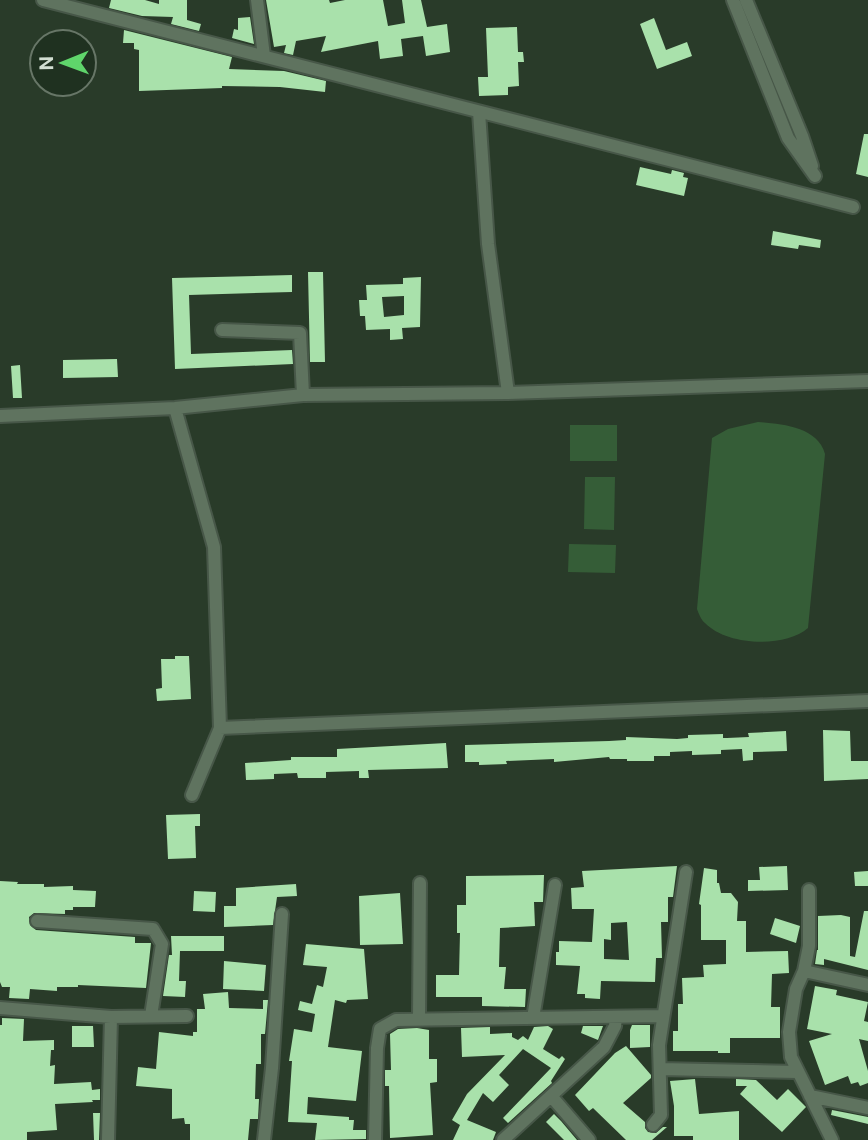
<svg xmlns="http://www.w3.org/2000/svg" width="868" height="1140" font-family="'Public Sans',sans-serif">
  <rect width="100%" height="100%" fill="#293b29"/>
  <path fill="#355d37" d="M758 422C782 424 818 427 825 454L808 628C785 648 727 646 705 623 701 620 699 614 697 609L712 438 728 429Z
    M570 425H617V461H570Z
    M585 477H615L614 530 584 529Z
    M569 544 616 545 615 573 568 572Z"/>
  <path fill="#a9e1ab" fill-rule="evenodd" d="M111 0H145L159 4V0H187V20L201 24 199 31 171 24 173 17 142 16 109 8Z
    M266 0H329L330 3 345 0H383L388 26 405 23 402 0H421L427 27 447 24 450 52 426 56 423 36 401 39 403 56 380 59 378 41 321 52 326 36 296 41 293 55 284 53 286 45 274 47Z
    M250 17 254 44 232 38 234 29 238 30V18Z
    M654 18 666 50 687 42 692 56 657 69 640 24Z
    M517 27 518 52H523L524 62H518L519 86 508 87V95L479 96 478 77H488L486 28Z
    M124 30 232 57 229 69 284 71 326 81 325 92 280 87 222 86V88L139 91V50L134 49V43H123Z
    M864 134H868V177L856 174Z
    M640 167 671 174 672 170 684 173 683 177 688 178 684 196 636 185Z
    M773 231 821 240 820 248 799 245 798 249 771 245Z
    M308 272H323L325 362H310Z
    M292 275V292L189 295 191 354 292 350 293 364 175 369 172 278Z
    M421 277 420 327 402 328 403 339 390 340V329L366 330 365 316H360L359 300H367L366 285 403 284V278ZM404 296V315L384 317 382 297Z
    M117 359 118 377 63 378V360Z
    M20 365 22 398H13L11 366Z
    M175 656H189L191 699 157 701 156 689 162 688 161 659H175Z
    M823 730 850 731 851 761H868V779L824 781Z
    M786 731 787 751 753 752V760L743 761 742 749 721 750V754L692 755V751L670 752V756H654V761H627V759H610L609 757 554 762V759L506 761 507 764 479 765V762H465V745L609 741 626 740V737L677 739 688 738V735L723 734V738H727L749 737 748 733Z
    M446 743 448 768 368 770 369 778H359V771L326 772V778H298L297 773 274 774V779L246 780 245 763 291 760V757H337V749Z
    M200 814V826H195L196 858 168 859 166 815Z
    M677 866 673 897H668V922H661L662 958H656L655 982 601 981 600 999 585 998V994H577L580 966 556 965V952H559V941L592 942 594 909H572L571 888 584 887 582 871ZM627 922 629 960 604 959V939L611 940V923Z
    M787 866 788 890 748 891V880H760L759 867Z
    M704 868 717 870V883H719L721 893H731L738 902 737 921H746V952L788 951 789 973 772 974 771 1007H780V1038H730V1053H718V1051H673V1031H678V1004H683L682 978 704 977 703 965 726 964V940H701V905L699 904Z
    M868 871V886H855L854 872Z
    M544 875 543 902H534L535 926 500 928 499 967H506L504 989H526L525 1007 482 1006V997H436V975H459L460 933H457V905H466V876Z
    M0 881 18 882 17 884H44V887L73 886V890L96 891 95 907H73V910H65V914L34 913 29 917 30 925 36 930 135 937V943H151L146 988 78 985V987H57V991L30 989 29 999 9 998 10 987H2L0 982Z
    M296 884 297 896 277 897 273 925 224 927V906H236V888Z
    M194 891 216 892 215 912 193 911Z
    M400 893 403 944 360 945 359 896Z
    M864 911H868V970L824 959V965L815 964 817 950H820H818V916L841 915 850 917V956L855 957Z
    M775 918 800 926 796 943 770 934Z
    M171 936H224V951H180L179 981H186L185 997 163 996 169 955H172Z
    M306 944 364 949 368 999 347 1000 346 1003 335 1000 328 1047 362 1051 356 1101 308 1097 307 1114 349 1117V1120H354L353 1130H366V1139L315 1140 317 1123 288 1122 292 1061H289L294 1029 312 1032 315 1014 298 1010 300 1001 312 1004 317 985 323 987 327 967 303 965Z
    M224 961 266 965 264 991 223 989Z
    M815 986 837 990 836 995 868 1002 864 1021 868 1022V1041L859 1039 868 1071V1083L860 1086 858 1082 851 1084 848 1076 825 1085 809 1041 832 1034 807 1029Z
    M228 992 229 1008 263 1009V1000H268L265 1034H261V1064H256L255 1099H259L258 1119H250L248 1140H190V1124H185L184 1118 172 1119V1089L136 1086 138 1067 156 1069 159 1032 193 1036V1032H197V1009H205L203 994Z
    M2 1018 24 1019 23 1041 54 1040V1050H51L50 1066 55 1065 54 1084 91 1082 92 1090 100 1089V1100H92L93 1102 55 1104 57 1130 27 1132V1140H0V1025H2Z
    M632 1025H650V1047L630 1048V1030Z
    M72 1026H93L94 1047H72Z
    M548 1026 553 1029 543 1049 559 1059 562 1056 565 1059 551 1081 552 1083 508 1123 503 1118 551 1068 523 1049 499 1075 509 1085 493 1102 483 1093 467 1120 496 1132 493 1140H453L460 1125 452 1120 467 1094 505 1055 462 1057 461 1028 490 1027V1034L512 1033V1037L518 1040 523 1036 528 1040 534 1027Z
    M583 1026H603L598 1040 581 1033Z
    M417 1028 429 1030V1059H437V1082L430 1083 433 1135 390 1138 389 1086H385V1070H391L390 1034 398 1029Z
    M626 1046 651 1075V1078L623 1103 645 1122V1128L648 1132 656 1133 663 1127H667L652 1140H626L593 1108 589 1111 575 1095 615 1053Z
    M695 1079 699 1114 739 1111V1140H693V1136H674V1106L670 1081Z
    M736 1079 756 1080 777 1100 788 1089 806 1107 782 1132 740 1094 747 1086H736Z
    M832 1110 868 1117V1124L831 1115Z
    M93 1113H100L99 1140H94Z
    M554 1114 561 1121 577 1140H564L546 1122Z"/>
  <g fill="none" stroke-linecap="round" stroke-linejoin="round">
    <g stroke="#475748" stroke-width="16">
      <path id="minor" d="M43 0 853 207
        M257 0 264 56
        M733 0 788 138 815 176
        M746 0 802 136 812 166
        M479 112 488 244 508 393
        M222 330 300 333 303 395
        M175 408 214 547 220 728 192 795
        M0 416 175 408 303 395 508 393 868 381
        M220 728 868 701
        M809 890V946L804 971 796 989 789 1032 791 1057 832 1140
        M37 921 153 929 162 944 151 1016
        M804 971 868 985
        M0 1008 111 1017 187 1016
        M533 1018 555 885
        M419 1020 420 883
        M660 1069 797 1072
        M810 1096 868 1108
        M552 1097 589 1140
        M653 1125 661 1115 659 1045 686 872
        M108 1140 111 1017
        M264 1140 272 1068 282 914
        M375 1140 377 1048 380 1029 396 1020 663 1016
        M503 1140 604 1047 615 1026 616 1018"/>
    </g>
    <use href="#minor" stroke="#5f735f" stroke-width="12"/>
  </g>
  <g transform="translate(63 63) rotate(269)"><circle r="33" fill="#1f3120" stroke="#677667" stroke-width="2"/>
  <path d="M0-5L12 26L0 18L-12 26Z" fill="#5fd56b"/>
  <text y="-10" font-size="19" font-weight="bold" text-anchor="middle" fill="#d2ded2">N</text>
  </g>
</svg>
